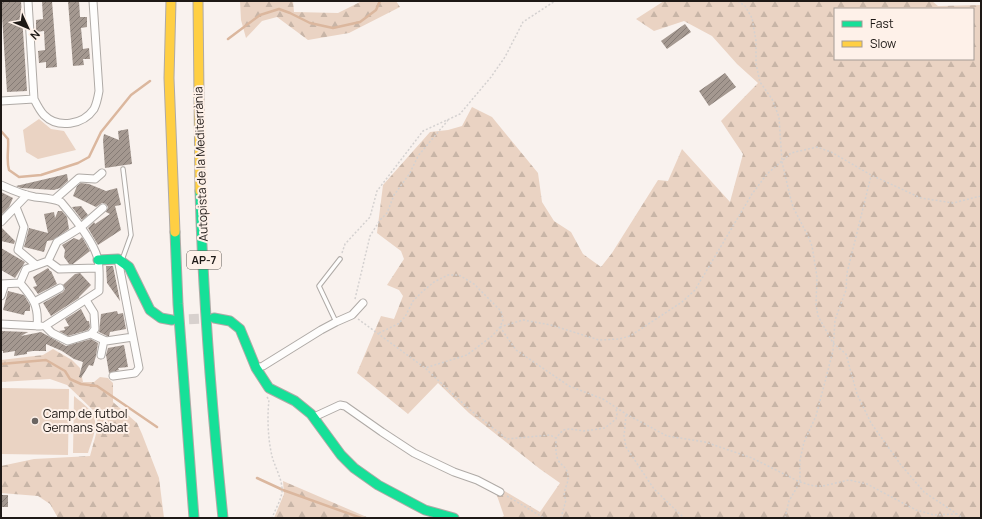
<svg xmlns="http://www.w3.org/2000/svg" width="982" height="519" font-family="Manrope,sans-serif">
  <defs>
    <pattern id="forest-firs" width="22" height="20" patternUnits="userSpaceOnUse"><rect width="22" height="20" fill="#ead3c3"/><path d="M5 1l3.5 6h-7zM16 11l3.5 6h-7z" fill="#c8b5a7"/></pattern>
    <pattern id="building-hatch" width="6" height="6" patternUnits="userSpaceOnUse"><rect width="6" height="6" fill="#a49890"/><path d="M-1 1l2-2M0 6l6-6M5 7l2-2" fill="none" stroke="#857b75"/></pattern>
  </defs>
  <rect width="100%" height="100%" fill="#f9f2ee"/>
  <path fill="url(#forest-firs)" fill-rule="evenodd" d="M240 1H293L294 12 338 13 362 1H396L400 7 349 33 308 40 277 17 262 21 246 38 241 20Z
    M664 1H932L938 6 981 5V518H501L504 516 493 484 540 512 560 483 540 469 469 413 438 383 408 414 357 373 381 316 394 319 403 296 399 290 387 285 404 259 401 251 377 233 383 185 430 132 448 130 462 126 472 107 492 117 538 173 542 202 554 221 571 232 583 254 601 267 612 253 658 180 668 181 682 149 730 202 743 154 721 121 758 83 737 64 712 36 684 21 654 31 636 19ZM835 9H973V59H835Z
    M53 349 72 360 80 368 83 382H94L100 377 108 378 113 383V402L137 423 142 434 159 478 164 518H58L50 504 38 496 1 493V466L34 459 90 456 96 434 98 424 95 412 67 385 50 379 1 382V360L43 355Z
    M283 481 369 518H274L284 494Z"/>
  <path fill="#ead3c3" d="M39 119 51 129 64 131 76 150 38 159 26 152 23 130Z
    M1 388 69 389 68 455 1 454Z
    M74 396C80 401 88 407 92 413 100 424 91 442 88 453H73Z"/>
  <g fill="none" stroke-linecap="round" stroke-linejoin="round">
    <path stroke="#dbb79e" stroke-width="2.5" d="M228 39 260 15 279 9 290 13 310 23 333 28 360 22 376 10 380 1
      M1 131 8 139C9 150 6 159 9 170L19 177 41 175 78 163 89 157 101 132 131 95 150 81
      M1 364 46 360 65 371 70 379 81 384 97 386 157 427
      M257 478 283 490 361 518"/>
  </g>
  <path fill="url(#building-hatch)" d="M1 1H21L27 91 7 92Z
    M42 1H52L57 67 46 68V62L39 63 38 51 45 50 44 31 36 32V20L43 19Z
    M68 1H79L80 17H87V27L81 28 83 49 89 48 90 59H83L84 65 73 66Z
    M685 24 691 32 667 49 661 41Z
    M725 73 736 87 709 106 699 91Z
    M128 129 132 164 105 168 103 140 104 134 119 140 118 131Z
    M67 174 68 181 60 188 54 190 21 188 16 186Z
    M81 183 89 184 106 191 117 188 121 205 115 206 121 230 98 245 88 228 94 222 95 224 110 214 106 212 108 207 106 204 102 203 96 207 73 196 77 186Z
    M1 192 13 198 9 207 1 215Z
    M81 206 88 215 82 220 72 207Z
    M58 211H62L67 217 69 229 53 240 47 241 44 252 24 247 29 228 48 233 44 214 54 212 55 218Z
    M1 227 15 241 14 244 1 241Z
    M82 237 90 251 73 264H69L64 257 65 250 62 245 74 238 79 240Z
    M1 248 25 262 15 278 1 270Z
    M106 266H113L120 301 107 283Z
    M48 268 50 271H51L57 284 38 294 33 287 37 286 33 277Z
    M80 273 91 285 79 297V298L51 316 43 303 63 292 65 289 63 285 75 274Z
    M8 291 24 295 30 305V311H25L24 315 3 310Z
    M81 309 87 321H89L90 327 88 330 68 336 59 331 65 330 64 327 69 326 65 319Z
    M117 311 118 314 123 313 126 329 110 332 109 336H107L99 332 101 314Z
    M1 331 28 332 21 336 41 332 66 346 91 339 98 343 96 356 93 366 89 365 81 378 79 377 83 362 74 359 62 351 46 344V351H33L27 352V354L14 356 15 351 3 353V351H1Z
    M124 345 128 367 118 368 119 370 109 373 106 355 108 348Z
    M1 495H8V507H1Z"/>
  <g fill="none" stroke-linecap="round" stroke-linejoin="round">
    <path stroke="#d8d1ce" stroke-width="10" stroke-dasharray="10 5" stroke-linecap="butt" d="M174 320 213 318"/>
    <g stroke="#afaaa6" stroke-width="5.5">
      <path id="lane" d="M122 260 131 235 123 169
        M336 322 319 286 340 259"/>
    </g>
    <g stroke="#afaaa6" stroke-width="9">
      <path id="street" d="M28 1 34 99
        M1 101 34 99C37 105 40 111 44 115 58 129 83 125 94 109 97 103 98 97 99 91L93 1
        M1 185C12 190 23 195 35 197 44 198 52 198 61 202 72 215 95 243 98 260 100 270 99 281 99 291L45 326
        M55 199 79 178 95 179 102 173
        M16 207 24 227 18 250 36 265
        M1 222 27 195
        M48 261 59 269 98 268
        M20 283 26 269 48 261 57 242 80 228 103 208
        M1 284 20 283C33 298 39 306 37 326
        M1 296 5 284
        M86 300 94 313 95 329 91 334
        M34 302 60 288
        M1 324 41 326
        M45 326 52 333 68 341 91 334 106 341 133 337
        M101 355 104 340
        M256 368 263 366 321 330 336 322 352 315 363 303
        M113 376 135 373 139 368 118 259
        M314 417 340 405 345 406 382 432 414 453 454 472 477 480 500 492"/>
    </g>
    <g stroke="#afaaa6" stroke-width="11">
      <path id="fast" d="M200 191C203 300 212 409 223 518
        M175 232 178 304 194 518
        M98 260 118 259 129 267 150 310 161 318 172 320
        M214 318 230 321 240 329 256 368 269 388 295 401 311 414 341 455 354 468 378 485 425 510 454 518"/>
    </g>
    <g stroke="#afaaa6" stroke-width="11">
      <path id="slow" d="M171 1 169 78 175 232
        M198 1 200 191"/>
    </g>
    <path stroke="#d4d1d0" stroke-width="1.5" stroke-dasharray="2 2" stroke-linecap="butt" d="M738 1 745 6 752 18 756 41V64L760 82 772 99 779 117 782 162 790 196 793 207 808 236 812 246 817 277 816 305 818 316 833 343 846 354 857 394 871 423 901 465 924 492 963 518
      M342 253 345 244 370 217 377 191 423 131 460 114 491 77 505 57 523 22 555 1
      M355 299 370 236 380 220 387 213 394 195 410 173 418 156 449 119
      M358 319 425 368 469 409 507 439 550 435 556 438
      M500 327 523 320 551 325 599 340 619 339 630 336 682 302 695 290 752 194 767 174 791 153 817 147 831 152 871 175 921 198 953 203 981 196
      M500 327 516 350 569 386 603 399 626 414 667 436 705 442 752 458 800 482 814 486H823L849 480 867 484 916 510 934 515 956 514
      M379 333 398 324 405 317 413 301 423 291 434 282 448 275H459L474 284 501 311 503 320 500 327 492 336 467 355 425 368
      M267 397 269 400C267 417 268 440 272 456 275 468 283 480 282 492 281 500 275 510 272 518
      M626 415 624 436 626 447 654 489 684 518
      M507 496 544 518
      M561 518 566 500C561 491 569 485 568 476 567 466 562 467 558 460 555 452 556 446 556 438L563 430 569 429 584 431 605 428 616 419 617 414 616 409
      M785 518 789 501 800 482V460L804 442 816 416 833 351 835 320 846 290 847 273 871 176"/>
    <use href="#lane" stroke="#fefdfc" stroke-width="3.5"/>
    <use href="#street" stroke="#fefdfc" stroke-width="7"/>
    <use href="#fast" stroke="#16e098" stroke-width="9"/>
    <use href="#slow" stroke="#ffcf43" stroke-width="9"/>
  </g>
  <circle fill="#6b6562" stroke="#fef1e9" stroke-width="1.5" cx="35" cy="421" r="4"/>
  <g text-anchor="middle" stroke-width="4" stroke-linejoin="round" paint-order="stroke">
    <rect fill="#fef1e9" stroke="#615a55" stroke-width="1" x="187" y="251" width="34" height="18" rx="3"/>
    <g font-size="11" font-weight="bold" fill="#1e1916">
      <text x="204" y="264">AP-7</text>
    </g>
    <g font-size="12" fill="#1e1916" stroke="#fef1e9">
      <text transform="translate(201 164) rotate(-92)" y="4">Autopista de la Mediterrània</text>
    </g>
    <g font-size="12" fill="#1e1916" stroke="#fef1e9" text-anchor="start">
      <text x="43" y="418">Camp de futbol<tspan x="43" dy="14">Germans Sàbat</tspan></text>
    </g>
  </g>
  <rect width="982" height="519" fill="none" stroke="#1e1916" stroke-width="4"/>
  <rect x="834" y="8" width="140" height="52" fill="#fef1e9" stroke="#a49b95"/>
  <rect x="842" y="21" width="20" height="6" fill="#16e098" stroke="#a49b95"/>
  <text x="870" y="28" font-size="12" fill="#1e1916">Fast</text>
  <rect x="842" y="41" width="20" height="6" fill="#ffcf43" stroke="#a49b95"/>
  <text x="870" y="48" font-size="12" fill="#1e1916">Slow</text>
  <g transform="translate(28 28) rotate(134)" stroke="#fef1e9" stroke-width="3" paint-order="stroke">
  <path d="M0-3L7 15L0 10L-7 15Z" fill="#1e1916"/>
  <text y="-6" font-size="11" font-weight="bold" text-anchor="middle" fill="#1e1916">N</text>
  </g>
</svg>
